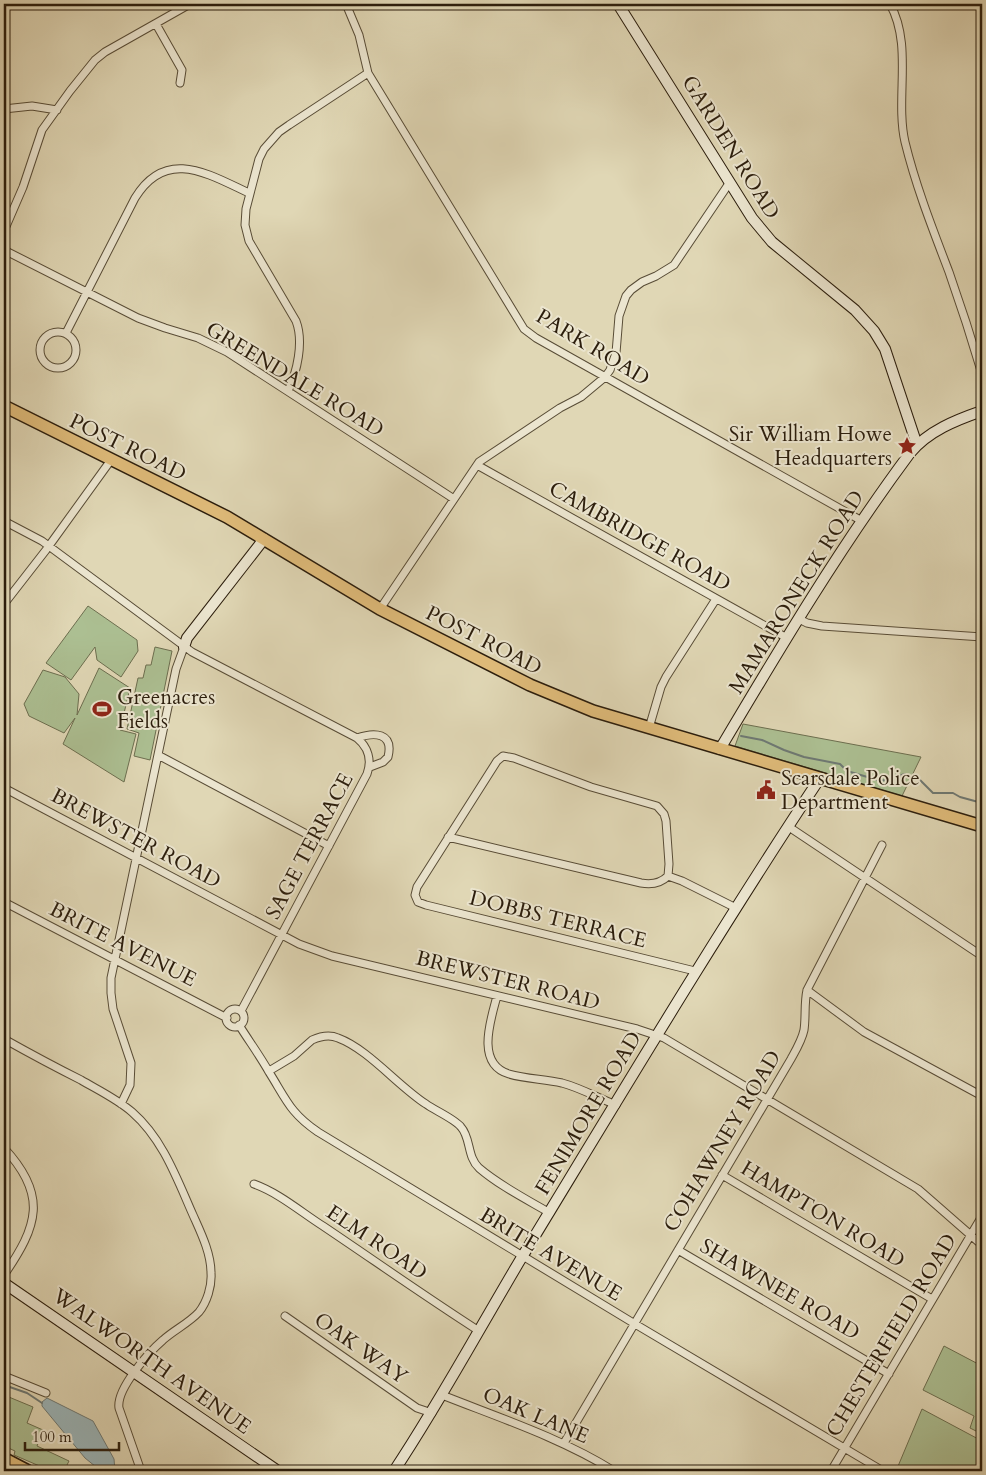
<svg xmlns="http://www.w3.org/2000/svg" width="986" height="1475" font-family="Cardo,serif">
  <rect width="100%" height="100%" fill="#e0d7b5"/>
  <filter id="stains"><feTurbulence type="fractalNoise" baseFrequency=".004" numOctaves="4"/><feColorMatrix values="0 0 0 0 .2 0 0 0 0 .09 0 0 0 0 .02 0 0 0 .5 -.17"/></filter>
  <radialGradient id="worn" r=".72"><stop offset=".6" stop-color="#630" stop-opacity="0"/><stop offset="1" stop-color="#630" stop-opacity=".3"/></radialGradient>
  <path fill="#acbf92" stroke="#6c6e4f" d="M88 606 137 640 138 651 121 677 97 660 95 647 71 680 46 663Z
    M155 647 172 651 150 760 134 756 139 733 127 729 138 678H143L146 665H151Z
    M99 668 130 688 120 730 136 734 124 782 63 744 75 718 64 733 29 716 24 704 43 670 65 677 79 694 77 715Z
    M743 724 921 757 902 796 735 746Z
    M944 1346 982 1366V1434L970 1428 974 1416 923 1390Z
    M4 1395 33 1407 27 1423 43 1430 37 1446 69 1461 64 1471H51L14 1455 15 1451 4 1446Z
    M922 1409 982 1441V1471H896Z"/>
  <path fill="#9bb6ba" stroke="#6e7974" d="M47 1398 93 1421 114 1459 115 1471H101L85 1458 42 1406V1402Z"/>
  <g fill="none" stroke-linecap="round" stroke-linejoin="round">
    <path stroke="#6e7974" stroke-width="2" d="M741 736 762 740 784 750 804 757 840 764 847 771 881 781 905 774 919 779 933 793H953L960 797 982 803
      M4 1385 27 1393 42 1403"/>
    <g stroke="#584c36" stroke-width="9">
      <path id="street" d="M346 4 359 35 368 73 524 329 536 338 862 521
        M890 4C913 45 895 98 905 142 916 187 933 230 949 272 961 306 972 340 982 374
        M156 24 182 70 180 83
        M4 109 32 106 57 110
        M4 231 23 187 42 130 70 91 95 60 105 52 190 4
        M4 250 138 318 165 328 198 338 227 352 454 499
        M40 350a18 18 0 1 1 36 0a18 18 0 1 1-36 0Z
        M66 333 135 198C166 147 208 174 249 193
        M288 391C297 372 304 342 296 321L249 241 245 225 246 209 259 159 264 149 279 132 289 125 368 73
        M477 465 787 638
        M4 521 42 541 192 652 357 738C368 747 372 760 367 774L241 1011
        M4 604 46 550 111 460
        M380 609 479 462 560 408 581 397 605 377 610 370 616 353 619 316 626 296 631 290 642 282 656 276 674 265 730 182
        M799 619 807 623 822 626 982 637
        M649 728 661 687 666 677 716 599
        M357 738C374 732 394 732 388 757L383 762 370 767
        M158 755 329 846
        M4 788 299 944 332 956 637 1029 664 1038 918 1189 982 1245
        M789 827 982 956
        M448 837 641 883C652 885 661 883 668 876
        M668 876 669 864 666 821 664 814 657 806 591 787 514 758 503 756 497 761 417 887 415 895 418 902 426 905 695 971
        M668 876 682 881 736 908
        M4 902 227 1018
        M807 990 864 1032 982 1096
        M497 996C491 1019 475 1064 509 1074 526 1079 545 1079 562 1083 581 1088 598 1098 616 1105
        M226 1018a9 9 0 1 1 18 0a9 9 0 1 1-18 0Z
        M239 1025C249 1041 260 1056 269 1072 286 1099 290 1113 318 1132L635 1324 883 1471
        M4 1039C29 1053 55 1067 81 1080 98 1090 117 1099 132 1112 163 1139 177 1179 193 1215 201 1233 211 1253 211 1273 212 1286 207 1302 199 1312 189 1323 174 1330 163 1340 149 1352 116 1389 119 1408L141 1471
        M269 1071 294 1056 312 1040C321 1036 329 1034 338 1038 368 1049 398 1086 426 1104 434 1110 455 1119 461 1127 471 1138 467 1157 479 1168 500 1186 526 1199 550 1213
        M121 1104 130 1085 131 1063 113 1009 111 993V978L176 669 184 647
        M4 1148C48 1195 38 1226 4 1275
        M722 1175 932 1299
        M254 1184C279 1193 301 1212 323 1226 375 1261 426 1297 479 1331
        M678 1250 889 1374
        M285 1316 417 1408 432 1413
        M4 1376 46 1393
        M442 1395C500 1418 561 1438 614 1471
        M564 1443 791 1059C796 1050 802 1040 804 1030 806 1016 804 1004 807 990L882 845
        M831 1471 982 1216"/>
    </g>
    <g stroke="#2b1d0c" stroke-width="12">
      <path id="secondary" d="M618 4 752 218 772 242 855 310 874 331 885 349 917 445
        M184 647 187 638 264 539
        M720 749C780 648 840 547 910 453 928 431 956 420 982 411
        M4 1283 278 1471
        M394 1471C440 1402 479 1329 522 1257 620 1096 716 935 820 778"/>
    </g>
    <g stroke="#2b1d0c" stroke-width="14">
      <path id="primary" d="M4 406 227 517 380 609 530 685 593 711 982 826"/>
    </g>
    <g stroke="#2b1d0c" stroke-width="15">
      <path id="highway" d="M4 1459 27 1471"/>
    </g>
    <use href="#street" stroke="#ebe5cf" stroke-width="7"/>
    <use href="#secondary" stroke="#ebe5cf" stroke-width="10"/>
    <use href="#primary" stroke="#e0bc7a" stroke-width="11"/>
    <use href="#highway" stroke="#e0bc7a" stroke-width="12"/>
  </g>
  <defs>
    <g id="sight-bare" transform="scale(1.5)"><path d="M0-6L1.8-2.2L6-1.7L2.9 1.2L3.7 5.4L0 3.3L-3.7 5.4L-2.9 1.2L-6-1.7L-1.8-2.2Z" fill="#8f2418" stroke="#ebe5cf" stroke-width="2.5" paint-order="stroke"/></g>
    <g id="stadium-bare" transform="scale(1.5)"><path d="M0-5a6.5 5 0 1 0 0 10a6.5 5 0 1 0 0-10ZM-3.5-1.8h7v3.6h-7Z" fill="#8f2418" stroke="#ebe5cf" stroke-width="2.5" paint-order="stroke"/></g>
    <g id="civic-bare" transform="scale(1.5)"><path d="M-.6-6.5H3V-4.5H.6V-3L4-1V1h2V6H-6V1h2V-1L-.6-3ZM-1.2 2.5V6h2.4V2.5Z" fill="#8f2418" stroke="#ebe5cf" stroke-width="2.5" paint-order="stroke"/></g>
  </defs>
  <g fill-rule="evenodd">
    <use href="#sight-bare" x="907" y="446"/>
    <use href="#stadium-bare" x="102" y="709"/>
    <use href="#civic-bare" x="766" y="790"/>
  </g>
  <g text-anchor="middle" stroke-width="4" stroke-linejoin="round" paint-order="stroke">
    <g font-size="21" fill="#2b1d0c" stroke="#ebe5cf">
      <text transform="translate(731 147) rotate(58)" y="7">GARDEN ROAD</text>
      <text transform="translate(593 347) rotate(31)" y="7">PARK ROAD</text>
      <text transform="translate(295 379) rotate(31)" y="7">GREENDALE ROAD</text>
      <text transform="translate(128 447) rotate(26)" y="7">POST ROAD</text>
      <text transform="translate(640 536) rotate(29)" y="7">CAMBRIDGE ROAD</text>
      <text transform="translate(796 592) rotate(-58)" y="7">MAMARONECK ROAD</text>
      <text transform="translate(484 640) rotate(27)" y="7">POST ROAD</text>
      <text transform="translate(136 838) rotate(28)" y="7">BREWSTER ROAD</text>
      <text transform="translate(309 846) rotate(-62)" y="7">SAGE TERRACE</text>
      <text transform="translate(558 919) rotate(14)" y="7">DOBBS TERRACE</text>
      <text transform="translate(123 944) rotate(27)" y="7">BRITE AVENUE</text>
      <text transform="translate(508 980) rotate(14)" y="7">BREWSTER ROAD</text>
      <text transform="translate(588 1113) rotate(-59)" y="7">FENIMORE ROAD</text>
      <text transform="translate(722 1141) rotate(-59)" y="7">COHAWNEY ROAD</text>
      <text transform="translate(823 1214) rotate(31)" y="7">HAMPTON ROAD</text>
      <text transform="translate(377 1242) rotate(34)" y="7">ELM ROAD</text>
      <text transform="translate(551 1254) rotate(31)" y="7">BRITE AVENUE</text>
      <text transform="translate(780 1289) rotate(30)" y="7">SHAWNEE ROAD</text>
      <text transform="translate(891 1335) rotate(-59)" y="7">CHESTERFIELD ROAD</text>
      <text transform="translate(361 1348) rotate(35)" y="7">OAK WAY</text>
      <text transform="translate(152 1361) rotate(35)" y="7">WALWORTH AVENUE</text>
      <text transform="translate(536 1415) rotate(23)" y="7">OAK LANE</text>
    </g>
    <g font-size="21" fill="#2b1d0c" stroke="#ebe5cf" text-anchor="start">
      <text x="892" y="441" text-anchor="end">Sir William Howe<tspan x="892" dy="24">Headquarters</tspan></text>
      <text x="117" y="704">Greenacres<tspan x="117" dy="24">Fields</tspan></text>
      <text x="781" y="785">Scarsdale Police<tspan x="781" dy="24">Department</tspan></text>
    </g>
  </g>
  <rect width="986" height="1475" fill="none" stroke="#e0d7b5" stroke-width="20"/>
  <rect x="5" y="5" width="976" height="1465" fill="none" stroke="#2b1d0c" stroke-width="2.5"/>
  <rect x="10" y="10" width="966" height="1455" fill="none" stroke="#2b1d0c"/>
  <path d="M25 1442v8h94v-8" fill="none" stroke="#2b1d0c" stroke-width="2.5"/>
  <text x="32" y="1442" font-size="15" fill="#2b1d0c" stroke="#ebe5cf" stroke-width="4" paint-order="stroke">100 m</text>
  <rect width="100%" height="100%" filter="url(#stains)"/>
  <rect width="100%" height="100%" fill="url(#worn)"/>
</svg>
